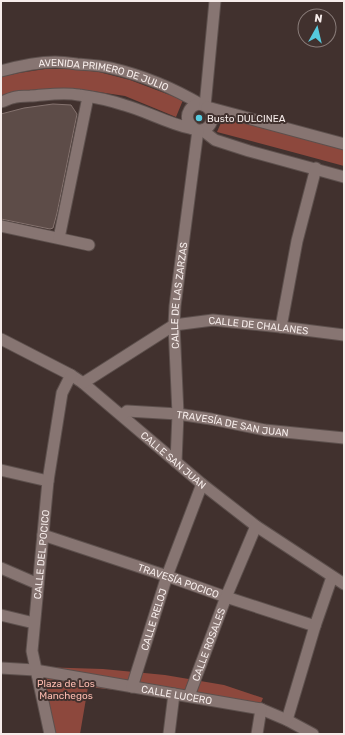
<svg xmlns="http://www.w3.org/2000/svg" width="345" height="735" font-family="Rubik,sans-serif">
  <rect width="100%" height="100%" fill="#41312e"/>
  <path fill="#8d483d" d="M45 69H73L99 72 130 80 183 100 176 117 125 96 79 89 30 90 1 97V77L19 73Z
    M224 116 344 149V166L296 153 217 132Z
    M39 667 103 669 165 675 224 685 263 698 258 710 134 692 88 687 80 734H55Z"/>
  <path fill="#5d4c48" stroke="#85736f" d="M53 104 71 105 77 114 57 213 53 228 50 229 1 219V114L24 108Z"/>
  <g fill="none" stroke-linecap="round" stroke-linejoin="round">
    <g stroke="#5d504d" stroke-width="13">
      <g id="street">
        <path id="s1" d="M1 71C19 66 37 62 55 62 63 62 70 63 77 64 88 65 99 65 111 68 141 75 175 89 202 105"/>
        <path d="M1 102C5 101 8 99 12 98 18 96 25 96 30 96 47 95 63 92 79 95 94 97 109 100 124 105 146 111 167 123 189 128 193 129 198 131 201 130 204 130 207 128 209 126 214 120 213 112 207 107 193 97 178 118 195 129"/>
        <path d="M205 106 215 1"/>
        <path d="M207 107 344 144"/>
        <path d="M202 130 215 140 249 151 344 177"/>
        <path d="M1 226 89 245"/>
        <path d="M59 238 88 97"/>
        <path d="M281 327 297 241 316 168"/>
        <path id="s2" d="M1 339 71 375 83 383 202 484 256 526 344 584"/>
        <path id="s3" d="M83 383 174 325 213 320 281 327 344 335"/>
        <path id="s4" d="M122 415 127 411 178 414 211 419 265 430 344 438"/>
        <path id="s5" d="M176 462 178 414 174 325 175 306 198 130"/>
        <path d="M1 470 48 481"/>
        <path id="s6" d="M43 535 167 576 226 597 315 626"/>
        <path d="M1 568 38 584"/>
        <path d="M1 615 34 623"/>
        <path id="s7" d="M1 668 35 670 261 709 287 720 313 734"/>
        <path id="s8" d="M132 687 167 576 202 484"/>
        <path id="s9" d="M189 696 226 597 256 526"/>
        <path d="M287 720 315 626 332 577"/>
        <path id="s10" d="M50 734 32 651 48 481 62 393 71 375"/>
        <path d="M169 734 174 694"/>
        <path d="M257 734 261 709"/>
      </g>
    </g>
    <use href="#street" stroke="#877572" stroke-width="11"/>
  </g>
  <circle fill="#55cade" stroke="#41312e" stroke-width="1.5" cx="199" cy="118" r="4"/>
  <g text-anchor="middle" stroke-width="4" stroke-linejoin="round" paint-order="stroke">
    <g font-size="10" fill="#f6ecea" stroke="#41312e">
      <text dy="4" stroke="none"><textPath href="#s1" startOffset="105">AVENIDA PRIMERO DE JULIO</textPath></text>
      <text dy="4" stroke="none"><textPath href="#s5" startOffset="167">CALLE DE LAS ZARZAS</textPath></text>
      <text dy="4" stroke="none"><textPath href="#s3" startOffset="193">CALLE DE CHALANES</textPath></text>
      <text dy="4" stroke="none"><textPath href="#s4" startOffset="113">TRAVESÍA DE SAN JUAN</textPath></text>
      <text dy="4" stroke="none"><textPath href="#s2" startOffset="212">CALLE SAN JUAN</textPath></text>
      <text dy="4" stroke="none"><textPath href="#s10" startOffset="182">CALLE DEL POCICO</textPath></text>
      <text dy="4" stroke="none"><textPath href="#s6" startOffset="143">TRAVESÍA POCICO</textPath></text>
      <text dy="4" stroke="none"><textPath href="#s8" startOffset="71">CALLE RELOJ</textPath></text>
      <text dy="4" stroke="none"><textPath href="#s9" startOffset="55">CALLE ROSALES</textPath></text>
      <text dy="4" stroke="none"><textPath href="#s7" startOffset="178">CALLE LUCERO</textPath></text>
    </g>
    <g font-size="10" fill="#f6ecea" stroke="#41312e" text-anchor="start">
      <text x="207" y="122">Busto DULCINEA</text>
    </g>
    <g font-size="10" fill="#fcbbaf" stroke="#41312e">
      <text x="66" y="687">Plaza de Los<tspan x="66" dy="12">Manchegos</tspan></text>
    </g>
  </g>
  <rect width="345" height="735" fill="none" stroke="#f6ecea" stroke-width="4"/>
  <g transform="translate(317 28) rotate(8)"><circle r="19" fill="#41312e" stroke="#897c79"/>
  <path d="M0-3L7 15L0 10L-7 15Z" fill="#55cade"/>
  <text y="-6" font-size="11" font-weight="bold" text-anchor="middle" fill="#f6ecea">N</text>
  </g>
</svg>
